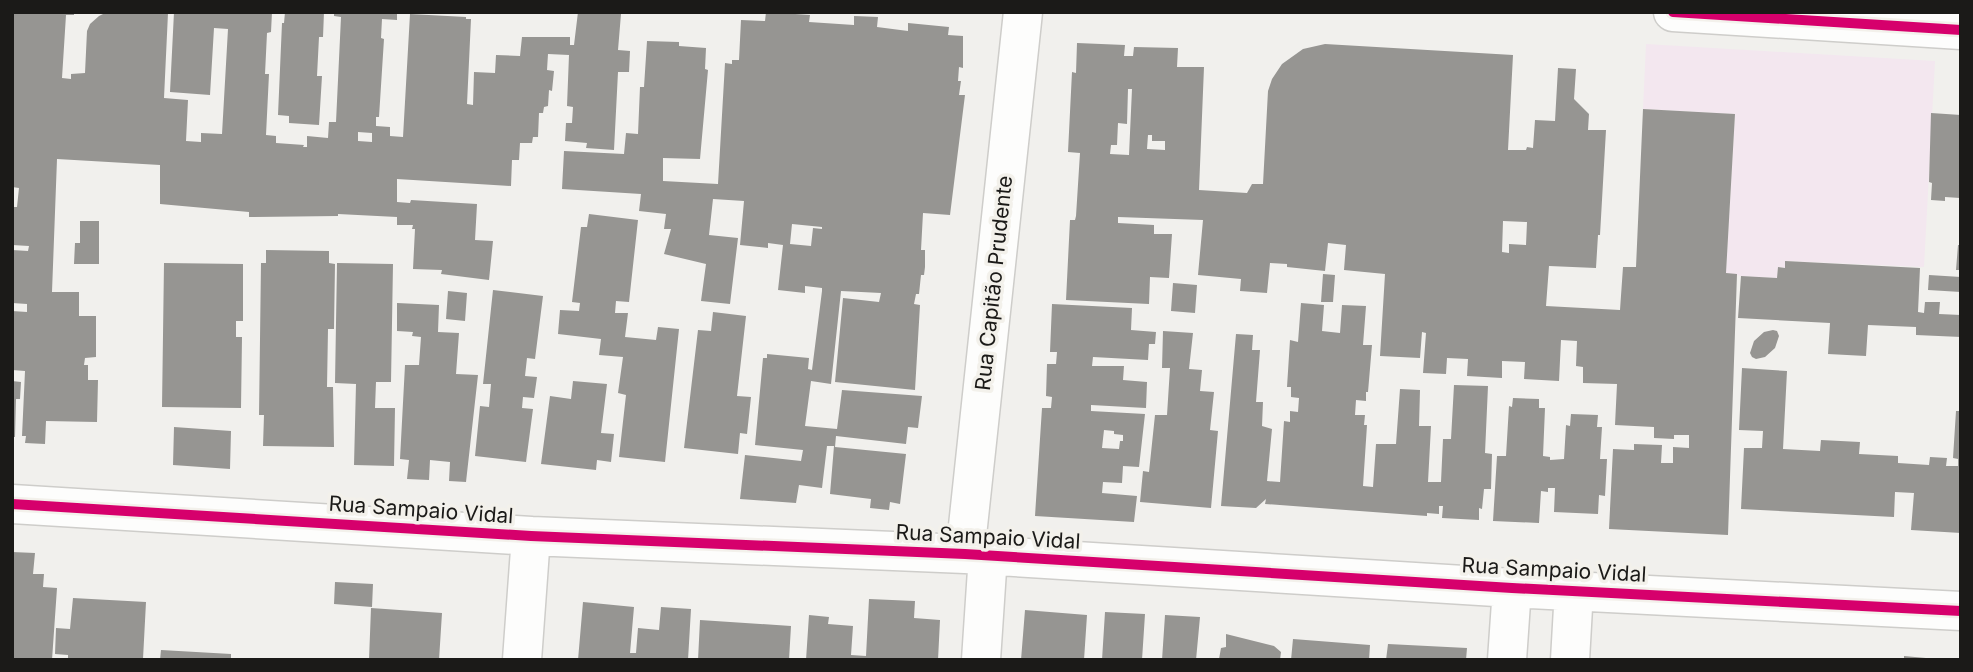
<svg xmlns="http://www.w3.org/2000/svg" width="1973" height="672" font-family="Inter,sans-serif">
  <rect width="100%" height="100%" fill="#f1f0ed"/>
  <path fill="#f3e7ef" d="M1646 44 1935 61 1924 267 1785 261V268L1778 267 1777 278 1741 276 1726 273 1735 114 1643 109Z"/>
  <path fill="#969592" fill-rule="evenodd" d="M12 12H74V15H66L62 78 71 79V74L85 73 87 31 90 24 99 16 107 12 168 13 164 98 188 100 186 141 201 142V133L222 134 228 29 214 28 210 95 170 92 174 12H272L271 32 267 33 265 74H269L266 135 276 136V143L304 145 303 147H307V136L328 138 329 122H336L341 17 334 16V12H397V20L382 19 381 38 384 39 379 117H376V126L390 127V136L403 137 410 14 466 17V19H471L467 104 473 105 474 72 495 73 496 55 520 56 522 37H570V45H574L578 12 621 14 618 50 630 51 629 72H618L614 150 586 148 587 143 565 141 566 123H572L573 107 567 106 569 55 548 54 547 70 554 71 552 91 549 90 548 106 544 107 543 113H539L538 137H533L532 143H520L519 160H512L511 186 397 179V202L410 203 411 200 477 204 475 240 493 241 489 280 441 274 442 270 413 269 415 229H412L413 225H397V217L338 214V216L249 217V212L160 204V165L57 159 52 292H79V316H96V357L85 358 84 365H88V380H98L97 422 46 421 45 444 25 443 26 436H22L25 371 12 370V311L27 312V304L12 303V250L28 251 29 246 12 245V207H17L19 188 12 187ZM358 132 372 133V142L358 141Z
    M285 12H324L323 37H319L317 76H322L319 125 289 123V116L278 115 282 23H284Z
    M766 12 810 15 809 22 854 25V16L878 17 877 27 908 31V23L949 27 948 35 963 36V68L959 67 958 81H961L959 95H965L950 215 923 213 921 250H925V267L924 275H921L919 294H916L914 304 920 305 915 390 835 382 843 298 879 302 881 293 841 291 831 384 811 381 805 426 837 429 842 390 922 396 918 428 908 427 906 444 836 436 835 447 906 454 900 504 890 502 889 510 870 508 871 499 830 494 834 446H827L822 488 799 485 796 503 740 499 745 455 801 461 803 450 755 445 763 358H767V354L809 358 808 369 812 370 822 291V288L805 286V293L778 290 783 245 768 243V248L740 245 744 201 713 199 709 235 738 238 730 304 701 301 706 264 664 254 671 229H664L666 214 639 211 641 194 562 189 564 151 624 154 626 133 638 134 640 87H644L647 41 679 42V46L706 48 705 69 708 70 700 159 663 158V181L718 184 725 63 732 64V60H739L741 20 765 21ZM792 224 822 227V229L813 228 811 246 790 244Z
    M1077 43 1125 45 1124 56H1133L1134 47 1178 48 1177 67H1204L1199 190 1247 193 1252 184H1263L1268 91 1272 79 1282 64 1303 49 1325 44 1513 55 1508 150H1526L1527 147 1533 148 1535 120 1555 121 1558 68 1576 69 1574 99 1589 114 1588 130H1606L1600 235H1598L1596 268 1549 266 1546 306 1620 310 1623 267H1636L1643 109 1735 114 1726 273 1737 274 1728 535 1609 529 1613 449 1634 450V444L1662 445 1661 463H1673V447L1689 448V435H1674V439L1654 438V427L1615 425 1617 384 1583 383V367L1576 366 1577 341 1561 340 1559 381 1524 379 1525 362 1502 361V378L1467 376 1468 359 1447 358 1446 374 1423 373 1426 333 1422 332 1420 358 1380 356 1385 274 1344 270 1346 245 1328 243 1325 271 1287 267V264L1270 263 1267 293 1240 291 1241 279 1198 275 1203 220 1118 217V223L1154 225V234H1172L1169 278 1150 277 1149 304 1066 300 1070 220H1075L1076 216 1080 153 1068 152 1072 72 1076 73ZM1128 89H1132L1129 155 1110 154 1111 145H1117L1118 123 1127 124ZM1148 135H1152V141H1165V150L1147 149ZM1503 221 1527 222 1526 245 1509 244V253L1502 252Z
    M1931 113 1961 115 1960 198 1945 197V201L1931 200 1932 183 1929 182Z
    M589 214 638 220 629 302 616 301 615 313H628L625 337 656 340 658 327 679 329 665 462 619 457 626 395 618 393 623 357 599 355 601 339 558 334 560 310 579 311 580 303 572 302 581 227H587Z
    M80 221H99V264H74L75 243H80Z
    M1958 245H1961V270H1956Z
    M266 250 329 251V263L335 264 334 329H328L327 387H333L334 447 263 446 264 415H259L261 263H266Z
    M1785 261 1920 268 1918 312 1924 313 1925 302H1940L1939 314 1961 315V337L1916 335V327L1868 325 1866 356 1828 354 1830 323 1738 318 1741 276 1777 278 1778 267 1785 268Z
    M164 263 243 264V321H236V337H242L241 408 162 407Z
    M337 263 393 264 391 382H376L375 408H395L394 466 354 465 356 384 335 383Z
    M1323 274 1335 275 1333 302H1321Z
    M1929 275 1961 277V292L1928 290Z
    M1173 283 1197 285 1195 313 1171 311Z
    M493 290 543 296 535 359 527 358 525 376 537 377 534 398 523 397 522 408 533 409 526 462 475 456 480 406 489 407 491 384H483Z
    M448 291 467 293 465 321 446 319Z
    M397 303 439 305 438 332 459 333 456 374 478 375 466 482 449 481 450 462 430 460 429 480 407 479 409 460 400 459 405 365H419L421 337 412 336 413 332 397 331Z
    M1301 303 1324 305 1322 331 1340 333 1342 305 1366 306 1363 345H1372L1368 392H1366V401L1356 400 1355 415H1365L1364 425H1367L1363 486 1373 487 1376 444H1396L1400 389 1420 390 1419 426H1431L1428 482H1441L1443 439H1451L1454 385 1488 386 1485 453 1492 454 1491 489H1484L1482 509 1479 508V520L1442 518 1443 506H1439V514L1427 513V516L1265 504 1266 499 1256 508 1221 506 1236 334 1253 335 1252 350H1260L1256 402H1263L1262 426 1272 429 1267 481 1280 482 1284 421 1290 422V411L1298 412 1299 398 1291 397V387H1287L1290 340 1298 342Z
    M1052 304 1132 308 1131 330 1156 332 1155 344H1149L1148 360 1093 357 1092 366H1124L1123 380 1147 382 1146 408 1091 405V411L1145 414 1139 467 1123 466 1122 483 1103 482 1102 493 1137 496 1134 522 1035 516 1042 408H1051L1052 397 1046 396 1047 364H1056L1057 352H1050ZM1104 430 1114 431V434L1123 435V441H1120L1119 449 1102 448Z
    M713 312 746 316 737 396 751 397 747 434 740 433 738 454 684 448 698 330 711 331Z
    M1773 330 1777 331 1779 336 1775 348 1765 357 1756 359 1752 357 1750 353 1754 341 1764 332Z
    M1163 331 1193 333 1189 369 1202 370 1200 391 1214 392 1210 430 1218 431 1211 508 1140 502 1143 471 1149 472 1155 415H1167L1170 368H1162Z
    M1742 368 1787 371 1783 449 1820 451 1821 440 1860 442 1859 454 1898 456V463L1929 465 1930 457 1947 458 1946 466H1958V459L1953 458 1956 411H1961V533L1911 530 1914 493 1895 492 1894 517 1741 509 1744 448H1762L1763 431 1739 430Z
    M12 381 21 382 20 399H16L15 437H12Z
    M573 381 607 384 601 433 614 434 611 462 597 460 596 470 541 464 550 396 571 399Z
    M1513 398 1539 399V408H1545L1543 456 1550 457V460L1564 459 1566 425 1570 426 1571 414 1598 415 1597 427H1602L1600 459H1607L1605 496 1599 495 1598 514 1554 512 1555 488H1548V492L1541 491 1539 523 1493 521 1497 456H1506L1509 406 1512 407Z
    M174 427 231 431 230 469 173 465Z
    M12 552 35 553 33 574H44L43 587 57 588 52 660H12Z
    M335 582 373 584 372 607 334 604Z
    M73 598 146 602 143 659 68 660V655L55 654 56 628 70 629Z
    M869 599 915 601 914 618 940 620 938 660H806L809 615 829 617 828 624 853 626 851 655 866 656Z
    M583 602 634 607 630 653H636L638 628 659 630 661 607 691 609 688 660H578Z
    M371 608 442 613 439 660H369Z
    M1025 610 1087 615 1084 660H1021Z
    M1105 612 1145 614 1142 660H1102Z
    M1165 615 1200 617 1196 660H1162Z
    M700 620 791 626 789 660H698Z
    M1226 634 1274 646 1281 652 1280 660 1219 659 1221 648 1226 647Z
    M1293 639 1370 645 1369 660H1291Z
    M1388 644 1467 648 1466 660H1386Z
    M161 650 231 654V660H160Z
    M1904 656 1926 658V660H1904Z"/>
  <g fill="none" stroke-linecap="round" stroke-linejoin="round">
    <g stroke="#cecdca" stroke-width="41">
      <path id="minor" d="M12 504 531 536 965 554 1512 588 1961 611
        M965 554 1023 12
        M522 660 531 536
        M981 660 988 555
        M1507 660 1512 588
        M1570 660 1574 590"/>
    </g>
    <g stroke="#cecdca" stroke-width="41">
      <path id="primary" d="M1673 12 1961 30"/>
    </g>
    <use href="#minor" stroke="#fdfdfc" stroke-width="38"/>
    <use href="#primary" stroke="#fdfdfc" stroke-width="38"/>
    <g stroke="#f3f1eb" stroke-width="15">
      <path id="cycleway" d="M1673 12 1961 30
        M12 504 531 536 965 554 1512 588 1961 611"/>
    </g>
    <use href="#cycleway" stroke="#d6006c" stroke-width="10"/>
  </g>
  <g text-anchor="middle" stroke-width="7" stroke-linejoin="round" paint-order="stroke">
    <g font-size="21" fill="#1b1a18" stroke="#f3f1eb">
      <text transform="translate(994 283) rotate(-84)" y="7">Rua Capitão Prudente</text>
      <text transform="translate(421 510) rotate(4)" y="7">Rua Sampaio Vidal</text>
      <text transform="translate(988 537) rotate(3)" y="7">Rua Sampaio Vidal</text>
      <text transform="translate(1554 570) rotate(3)" y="7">Rua Sampaio Vidal</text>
    </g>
  </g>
  <rect width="1973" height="672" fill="none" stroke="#1b1a18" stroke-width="28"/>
</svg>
